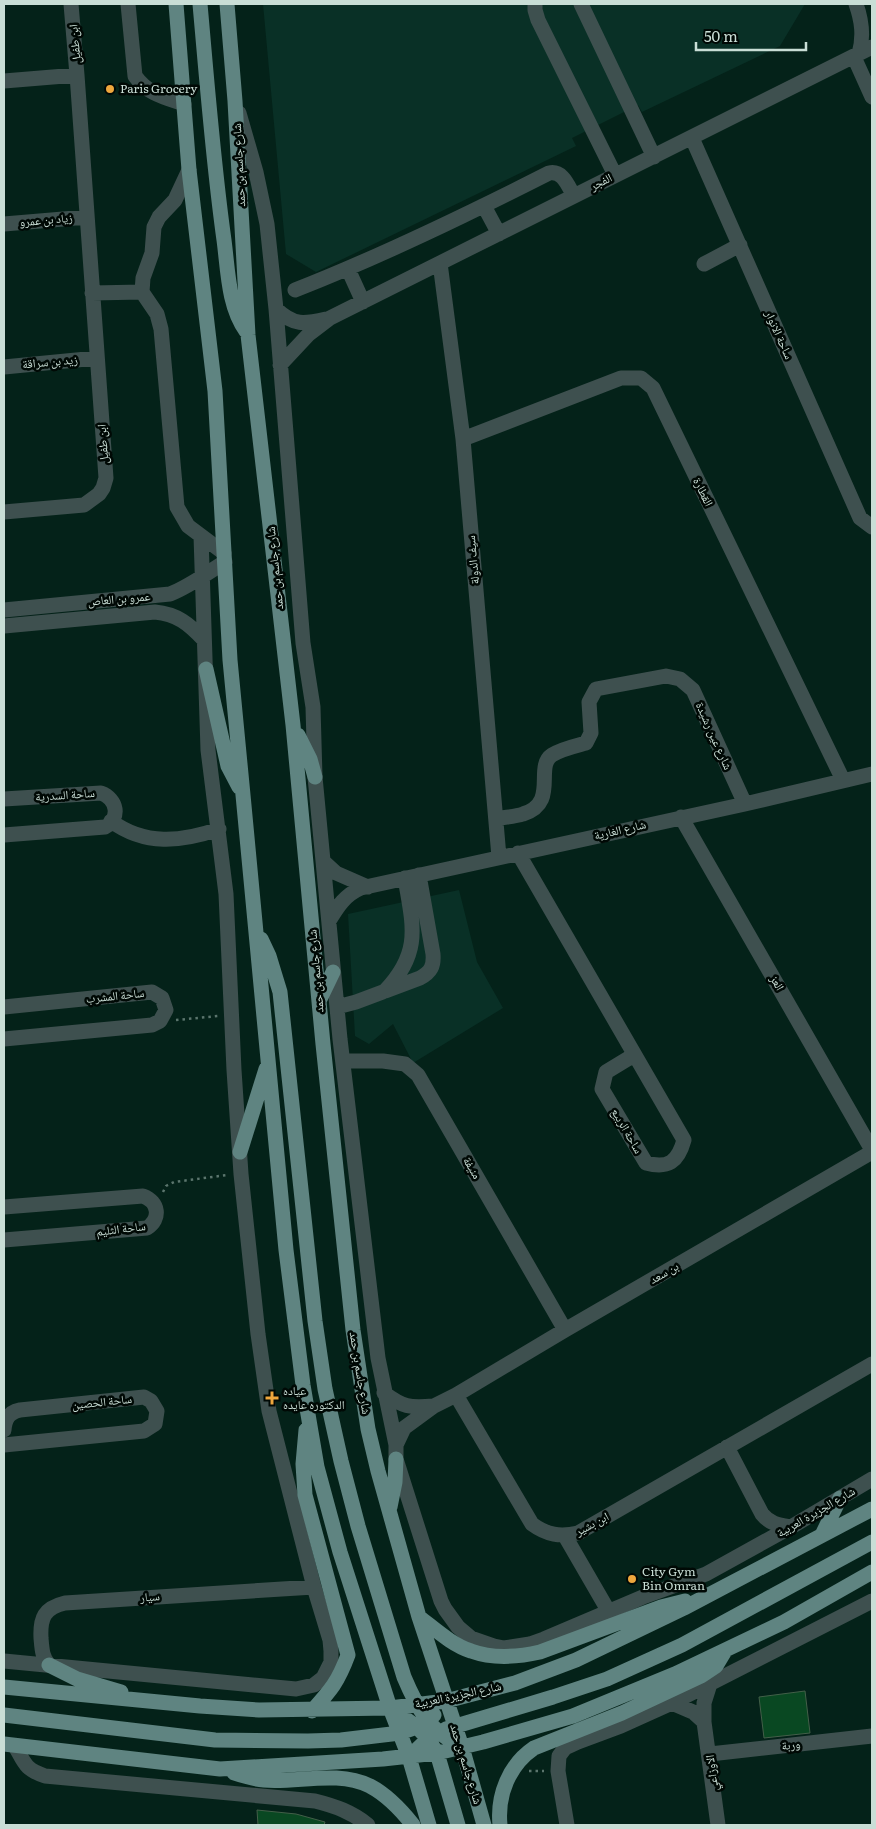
<svg xmlns="http://www.w3.org/2000/svg" width="876" height="1829" font-family="Literata,'Noto Naskh Arabic',serif">
  <rect width="100%" height="100%" fill="#042219"/>
  <path fill="#093026" d="M263 4H805L780 46 642 112 638 105 572 138 576 146 316 272 286 254Z
    M459 890 477 962 503 1008 413 1063 393 1024 369 1044 355 1036 348 914Z"/>
  <path fill="#094822" stroke="#435f49" d="M805 1691 810 1733 764 1738 759 1697Z
    M257 1810 296 1814 325 1822 324 1825H258Z"/>
  <g fill="none" stroke-linecap="round" stroke-linejoin="round">
    <path stroke="#5b756d" stroke-width="2.5" stroke-dasharray="2.5 4" stroke-linecap="butt" d="M176 1020 218 1016
      M163 1192 166 1186 174 1182 227 1175
      M529 1771H544"/>
    <path stroke="#3e504f" stroke-width="15" d="M128 4 135 76C148 94 163 97 184 104
      M535 4V10L538 20 615 175
      M581 4 654 157
      M856 4C862 21 864 36 859 54
      M854 57 872 97
      M4 81 77 75
      M239 113 256 172 267 224 276 309 303 643 313 707 315 777 340 1039 378 1358 396 1445V1459L441 1601 445 1609 458 1627 471 1638 494 1646 504 1648 530 1644 544 1639 643 1597 706 1574 791 1527 872 1479
      M692 138 860 518 872 527
      M189 170 175 200 159 217 154 227 152 253 143 278 142 292 157 314 161 329 177 507 188 526 224 553
      M484 206 499 234
      M4 224 87 217
      M440 263 463 439 499 857
      M704 264 740 245
      M348 269 363 302
      M295 290C382 256 466 215 549 173 563 170 568 186 574 196
      M92 293 142 292
      M276 309C294 326 304 324 326 319
      M280 365 309 334 330 318 872 47
      M4 367 97 358
      M463 439 621 378H641L653 388 843 780
      M4 512 84 505 99 494 103 488 106 478 77 75 71 4
      M4 610 170 594C190 586 207 573 225 562
      M4 626 155 612C177 614 189 624 203 639
      M4 799 101 793C117 799 121 818 105 827L4 835
      M681 817 872 1150
      M496 819C504 817 514 817 523 814 559 803 534 767 552 755 561 749 575 746 586 743L591 733 589 702 596 689 666 676 680 679 693 690 745 804
      M111 821C145 846 181 842 219 829
      M518 853 684 1140C678 1162 668 1169 646 1163L602 1089 606 1072 634 1055
      M324 862 336 873 368 887
      M329 921C338 906 345 895 361 888L745 804 872 774
      M385 991C422 952 413 926 405 878
      M4 1007 152 992 162 998 166 1010 160 1021 152 1025 4 1039
      M337 1007 356 1002 420 978C431 972 434 966 433 954L419 875
      M343 1061H383L405 1064 418 1075 565 1330
      M4 1207 143 1196C159 1202 161 1219 147 1228L4 1240
      M384 1393C403 1407 409 1408 433 1406
      M456 1395 532 1524C547 1535 560 1537 578 1533L872 1364
      M4 1430C5 1419 9 1412 20 1410L144 1397 151 1401 157 1411 155 1424 144 1431 4 1445
      M396 1445 404 1428 434 1406 456 1395 565 1330 872 1152
      M727 1447 762 1514C770 1524 779 1525 791 1527
      M565 1536 609 1612
      M4 1661 296 1689 314 1685 323 1678 331 1662V1651L330 1640 314 1587 269 1411 258 1334 241 1174 234 1070 226 894 208 750 201 536
      M49 1665C42 1657 42 1649 41 1638 40 1618 44 1608 65 1603L314 1587
      M710 1684 704 1703V1722L718 1825
      M672 1703 693 1712 704 1722
      M15 1746C25 1764 25 1769 45 1776L315 1801C335 1806 352 1812 368 1825
      M710 1754 872 1736
      M567 1825 558 1771 559 1756 565 1748 578 1742 621 1726 672 1703 872 1601"/>
    <path stroke="#5f8481" stroke-width="15" d="M176 4 189 170 215 391 230 660 243 795 286 1250 303 1385 317 1467 340 1552 390 1708 409 1757 429 1825
      M200 4C207 82 213 161 224 240 228 270 228 306 246 331
      M227 4 235 101 248 335 293 725 323 1044 353 1330 368 1429 378 1471 419 1617 462 1747 484 1825
      M206 669 228 766 239 787
      M298 735 310 759 315 777
      M261 939 269 956 280 992 315 1321 325 1389 341 1461 358 1526 404 1677C417 1708 430 1732 462 1747
      M319 1001 333 972
      M240 1152 266 1069
      M306 1430 303 1464 305 1495 348 1655C338 1682 331 1690 312 1711
      M390 1507 395 1482 396 1459
      M822 1535 840 1498
      M419 1617C435 1629 452 1645 471 1651 493 1659 518 1657 540 1652L661 1607 685 1601
      M49 1665 77 1679 121 1692
      M4 1687 200 1706 259 1710 390 1708 446 1701 515 1683 576 1660 684 1608 872 1509
      M390 1708 417 1727 428 1739 437 1753 458 1825
      M4 1715 215 1740 308 1741 341 1740 400 1733 417 1727 434 1715
      M4 1744 220 1769 383 1759 437 1753 483 1742 573 1716 675 1674 784 1622 872 1572
      M409 1757 428 1739 446 1729 553 1697 607 1679 682 1645 872 1542
      M234 1773C243 1776 253 1779 264 1780 298 1783 337 1770 370 1786 387 1795 402 1811 413 1825
      M500 1825C497 1795 509 1765 534 1748L622 1713 701 1676 716 1666 725 1651"/>
  </g>
  <g fill="#eea73d" stroke="#000905" stroke-width="2">
    <circle cx="110" cy="89" r="5"/>
    <path d="M269.5 1390.5h5v5h5v5h-5v5h-5v-5h-5v-5h5z"/>
    <circle cx="632" cy="1579" r="5"/>
  </g>
  <g text-anchor="middle" stroke-width="5" stroke-linejoin="round" paint-order="stroke">
    <g font-size="12" fill="#c9ded6" stroke="#000905">
      <text transform="translate(75 44) rotate(-95)" y="4">ابن طفيل</text>
      <text transform="translate(239 165) rotate(-93)" y="4">شارع جاسم بن حمد</text>
      <text transform="translate(601 182) rotate(-27)" y="4">الفجر</text>
      <text transform="translate(46 220) rotate(-5)" y="4">زياد بن عمرو</text>
      <text transform="translate(779 335) rotate(66)" y="4">ساحة الانوار</text>
      <text transform="translate(50 362) rotate(-5)" y="4">زيد بن سراقة</text>
      <text transform="translate(103 444) rotate(-94)" y="4">ابن طفيل</text>
      <text transform="translate(703 492) rotate(64)" y="4">القطارة</text>
      <text transform="translate(473 560) rotate(-95)" y="4">سيف الدولة</text>
      <text transform="translate(275 568) rotate(-96)" y="4">شارع جاسم بن حمد</text>
      <text transform="translate(119 599) rotate(-5)" y="4">عمرو بن العاص</text>
      <text transform="translate(714 736) rotate(66)" y="4">شارع عين رشيدة</text>
      <text transform="translate(65 795) rotate(-4)" y="4">ساحة السدرية</text>
      <text transform="translate(620 830) rotate(-13)" y="4">شارع الغارية</text>
      <text transform="translate(316 971) rotate(-95)" y="4">شارع جاسم بن حمد</text>
      <text transform="translate(777 983) rotate(60)" y="4">العز</text>
      <text transform="translate(115 996) rotate(-6)" y="4">ساحة المشرب</text>
      <text transform="translate(627 1131) rotate(60)" y="4">ساحة الربيع</text>
      <text transform="translate(472 1168) rotate(60)" y="4">منيفة</text>
      <text transform="translate(121 1229) rotate(-7)" y="4">ساحة الثليم</text>
      <text transform="translate(664 1273) rotate(-30)" y="4">بن سعد</text>
      <text transform="translate(360 1373) rotate(81)" y="4">شارع جاسم بن حمد</text>
      <text transform="translate(102 1402) rotate(-6)" y="4">ساحة الحصين</text>
      <text transform="translate(816 1512) rotate(-30)" y="4">شارع الجزيرة العربية</text>
      <text transform="translate(592 1524) rotate(-28)" y="4">ابن بشير</text>
      <text transform="translate(150 1597) rotate(-4)" y="4">سيار</text>
      <text transform="translate(458 1695) rotate(-12)" y="4">شارع الجزيرة العربية</text>
      <text transform="translate(791 1745) rotate(-6)" y="4">وربة</text>
      <text transform="translate(466 1764) rotate(73)" y="4">شارع جاسم بن حمد</text>
      <text transform="translate(712 1773) rotate(-97)" y="4">الاوزاعي</text>
    </g>
    <g font-size="12" fill="#c9ded6" stroke="#000905" text-anchor="start">
      <text x="120" y="93">Paris Grocery</text>
      <text x="283" y="1395">عياده<tspan x="283" dy="14">الدكتوره عايده</tspan></text>
      <text x="642" y="1576">City Gym<tspan x="642" dy="14">Bin Omran</tspan></text>
    </g>
  </g>
  <rect width="876" height="1829" fill="none" stroke="#c9ded6" stroke-width="10"/>
  <path d="M696 42v8h110v-8" fill="none" stroke="#c9ded6" stroke-width="2.5"/>
  <text x="704" y="42" font-size="15" fill="#c9ded6" stroke="#000905" stroke-width="4" paint-order="stroke">50 m</text>
</svg>
